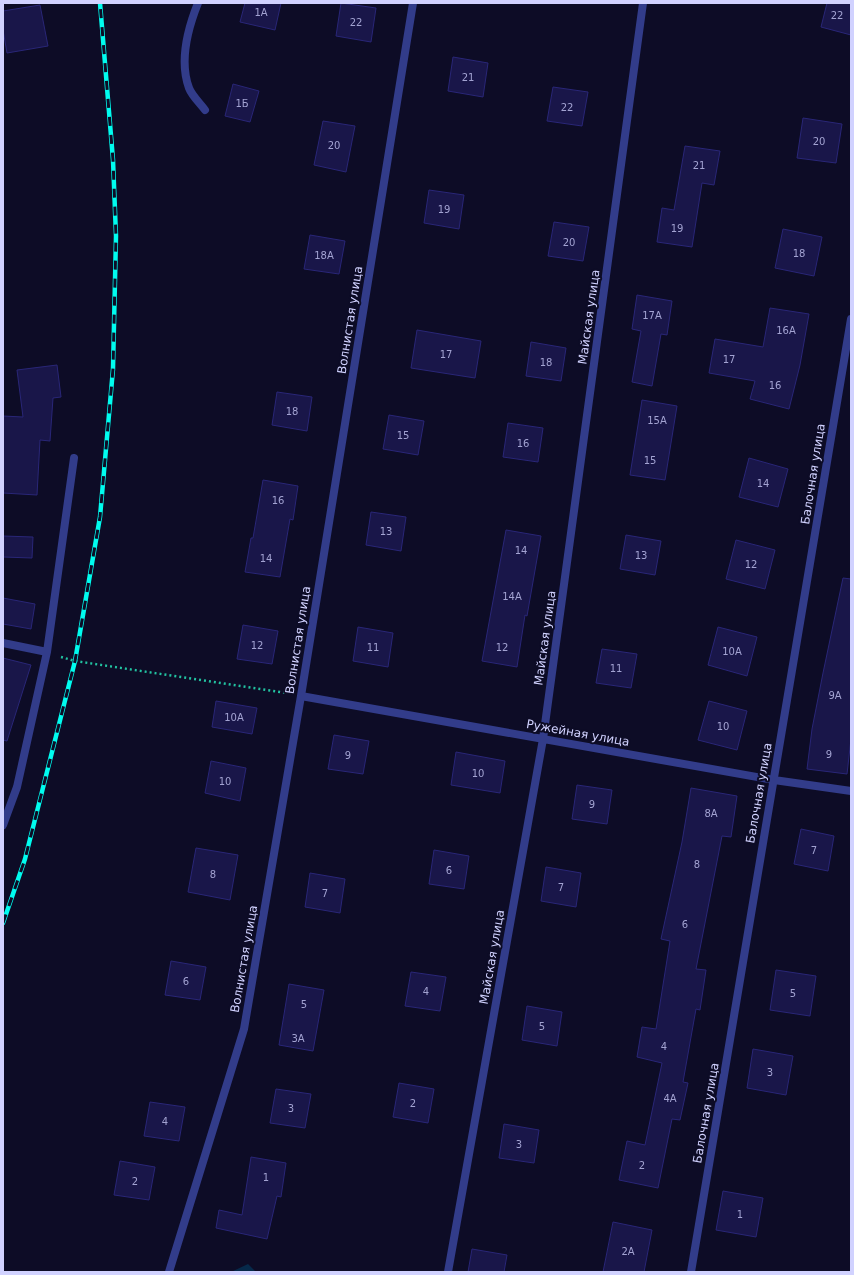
<svg xmlns="http://www.w3.org/2000/svg" width="854" height="1275" font-family="'DejaVu Sans',sans-serif">
  <rect width="100%" height="100%" fill="#0d0c26"/>
  <path fill="#06294a" d="M248 1264 256 1272H231Z"/>
  <path fill="#191649" stroke="#292677" d="M245 3H281L275 30 240 22Z
    M341 3 376 8 371 42 336 36Z
    M827 3H851V35L821 27Z
    M40 5 48 46 7 53 3 30V11Z
    M453 57 488 63 483 97 448 91Z
    M233 84 259 91 250 122 225 116Z
    M553 87 588 92 582 126 547 121Z
    M803 118 842 124 836 163 797 158Z
    M323 121 355 126 346 172 314 165Z
    M685 146 720 151 714 185 702 183 692 247 657 242 662 208 674 210Z
    M429 190 464 195 459 229 424 223Z
    M554 222 589 227 583 261 548 256Z
    M783 229 822 237 814 276 775 268Z
    M310 235 345 241 339 274 304 269Z
    M637 295 672 301 667 335 661 334 652 386 632 382 641 331 632 329Z
    M770 308 809 314 800 365 789 409 750 399 755 381 709 373 715 339 763 347Z
    M417 330 481 341 475 378 411 368Z
    M531 342 566 348 561 381 526 376Z
    M57 365 61 397 53 398 50 441 40 440 37 495 3 493V416L23 417 17 370Z
    M277 392 312 397 307 431 272 425Z
    M642 400 677 406 665 480 630 475Z
    M389 415 424 421 418 455 383 449Z
    M508 423 543 428 538 462 503 457Z
    M749 458 788 469 778 507 739 497Z
    M263 480 298 486 293 520 290 519 280 577 245 572 251 538H253Z
    M371 512 406 517 401 551 366 545Z
    M506 530 541 536 527 616 525 615 517 667 482 661Z
    M626 535 661 541 655 575 620 569Z
    M3 536 33 537 32 558 3 557Z
    M736 540 775 550 765 589 726 579Z
    M843 578 851 579V739L847 774 807 769 812 729 823 673Z
    M3 598 35 604 31 629 3 624Z
    M243 625 278 631 272 664 237 659Z
    M358 627 393 633 388 667 353 661Z
    M718 627 757 637 747 676 708 665Z
    M602 649 637 654 631 688 596 683Z
    M3 658 31 665 7 741 3 740Z
    M216 701 257 708 252 734 212 727Z
    M709 701 747 711 737 750 698 740Z
    M334 735 369 741 363 774 328 769Z
    M456 752 505 761 500 793 451 785Z
    M211 761 246 768 240 801 205 793Z
    M577 785 612 790 607 824 572 819Z
    M691 788 737 796 731 837 722 836 696 969 706 970 700 1010 696 1009 683 1082 688 1083 680 1120 672 1119 658 1188 619 1180 627 1141 645 1145 662 1063 637 1057 642 1027 656 1029 670 941 661 939 682 842Z
    M801 829 834 836 828 871 794 864Z
    M196 848 238 855 230 900 188 892Z
    M434 850 469 856 464 889 429 884Z
    M546 867 581 873 576 907 541 901Z
    M310 873 345 879 340 913 305 907Z
    M171 961 206 967 200 1000 165 995Z
    M776 970 816 976 810 1016 770 1010Z
    M411 972 446 977 440 1011 405 1006Z
    M289 984 324 990 313 1051 279 1045Z
    M527 1006 562 1012 557 1046 522 1040Z
    M753 1049 793 1056 786 1095 747 1088Z
    M399 1083 434 1089 428 1123 393 1117Z
    M276 1089 311 1094 305 1128 270 1123Z
    M150 1102 185 1107 179 1141 144 1136Z
    M504 1124 539 1130 534 1163 499 1158Z
    M251 1157 286 1163 281 1197 277 1196 267 1239 216 1228 219 1210 242 1215Z
    M120 1161 155 1167 149 1200 114 1195Z
    M723 1191 763 1198 756 1237 716 1230Z
    M613 1222 652 1230 644 1272H603Z
    M472 1249 507 1255 504 1272H468Z"/>
  <g fill="none" stroke-linecap="round" stroke-linejoin="round">
    <path stroke="#22c2a0" stroke-width="2.5" stroke-dasharray="2 3" stroke-linecap="butt" d="M61 657 75 661 286 693"/>
    <path stroke="#323c8a" stroke-width="8" d="M198 3C188 28 179 61 189 88 192 96 200 103 205 110
      M3 643 47 652
      M3 825 17 787 47 652 74 458"/>
    <path stroke="#323c8a" stroke-width="8" d="M301 696 774 780 851 791
      M169 1272 244 1029 301 696 413 3
      M448 1272 543 739 643 3
      M691 1272 851 319"/>
    <g stroke="#00fcef" stroke-width="4.5">
      <path id="rail" d="M3 923 25 859 75 661 100 517 113 369 116 236 113 160 100 3"/>
    </g>
    <use href="#rail" stroke="#0d0c26" stroke-width="3" stroke-dasharray="9" stroke-linecap="butt"/>
  </g>
  <g text-anchor="middle" stroke-width="4" stroke-linejoin="round" paint-order="stroke">
    <g font-size="10" fill="#a3a3d2">
      <text x="261" y="16">1А</text>
      <text x="837" y="19">22</text>
      <text x="356" y="26">22</text>
      <text x="468" y="81">21</text>
      <text x="242" y="107">1Б</text>
      <text x="567" y="111">22</text>
      <text x="819" y="145">20</text>
      <text x="334" y="149">20</text>
      <text x="699" y="169">21</text>
      <text x="444" y="213">19</text>
      <text x="677" y="232">19</text>
      <text x="569" y="246">20</text>
      <text x="799" y="257">18</text>
      <text x="324" y="259">18А</text>
      <text x="652" y="319">17А</text>
      <text x="786" y="334">16А</text>
      <text x="446" y="358">17</text>
      <text x="729" y="363">17</text>
      <text x="546" y="366">18</text>
      <text x="775" y="389">16</text>
      <text x="292" y="415">18</text>
      <text x="657" y="424">15А</text>
      <text x="403" y="439">15</text>
      <text x="523" y="447">16</text>
      <text x="650" y="464">15</text>
      <text x="763" y="487">14</text>
      <text x="278" y="504">16</text>
      <text x="386" y="535">13</text>
      <text x="521" y="554">14</text>
      <text x="641" y="559">13</text>
      <text x="266" y="562">14</text>
      <text x="751" y="568">12</text>
      <text x="512" y="600">14А</text>
      <text x="257" y="649">12</text>
      <text x="373" y="651">11</text>
      <text x="502" y="651">12</text>
      <text x="732" y="655">10А</text>
      <text x="616" y="672">11</text>
      <text x="835" y="699">9А</text>
      <text x="234" y="721">10А</text>
      <text x="723" y="730">10</text>
      <text x="829" y="758">9</text>
      <text x="348" y="759">9</text>
      <text x="478" y="777">10</text>
      <text x="225" y="785">10</text>
      <text x="592" y="808">9</text>
      <text x="711" y="817">8А</text>
      <text x="814" y="854">7</text>
      <text x="697" y="868">8</text>
      <text x="449" y="874">6</text>
      <text x="213" y="878">8</text>
      <text x="561" y="891">7</text>
      <text x="325" y="897">7</text>
      <text x="685" y="928">6</text>
      <text x="186" y="985">6</text>
      <text x="426" y="995">4</text>
      <text x="793" y="997">5</text>
      <text x="304" y="1008">5</text>
      <text x="542" y="1030">5</text>
      <text x="298" y="1042">3А</text>
      <text x="664" y="1050">4</text>
      <text x="770" y="1076">3</text>
      <text x="670" y="1102">4А</text>
      <text x="413" y="1107">2</text>
      <text x="291" y="1112">3</text>
      <text x="165" y="1125">4</text>
      <text x="519" y="1148">3</text>
      <text x="642" y="1169">2</text>
      <text x="266" y="1181">1</text>
      <text x="135" y="1185">2</text>
      <text x="740" y="1218">1</text>
      <text x="628" y="1255">2А</text>
    </g>
    <g font-size="12" fill="#d1d2ff" stroke="#0d0c26">
      <text transform="translate(589 317) rotate(-82)" y="4">Майская улица</text>
      <text transform="translate(350 320) rotate(-81)" y="4">Волнистая улица</text>
      <text transform="translate(813 474) rotate(-81)" y="4">Балочная улица</text>
      <text transform="translate(545 638) rotate(-82)" y="4">Майская улица</text>
      <text transform="translate(298 640) rotate(-81)" y="4">Волнистая улица</text>
      <text transform="translate(578 733) rotate(10)" y="4">Ружейная улица</text>
      <text transform="translate(759 793) rotate(-80)" y="4">Балочная улица</text>
      <text transform="translate(492 957) rotate(-80)" y="4">Майская улица</text>
      <text transform="translate(244 959) rotate(-80)" y="4">Волнистая улица</text>
      <text transform="translate(706 1113) rotate(-80)" y="4">Балочная улица</text>
    </g>
  </g>
  <rect width="854" height="1275" fill="none" stroke="#d1d2ff" stroke-width="8"/>
</svg>
